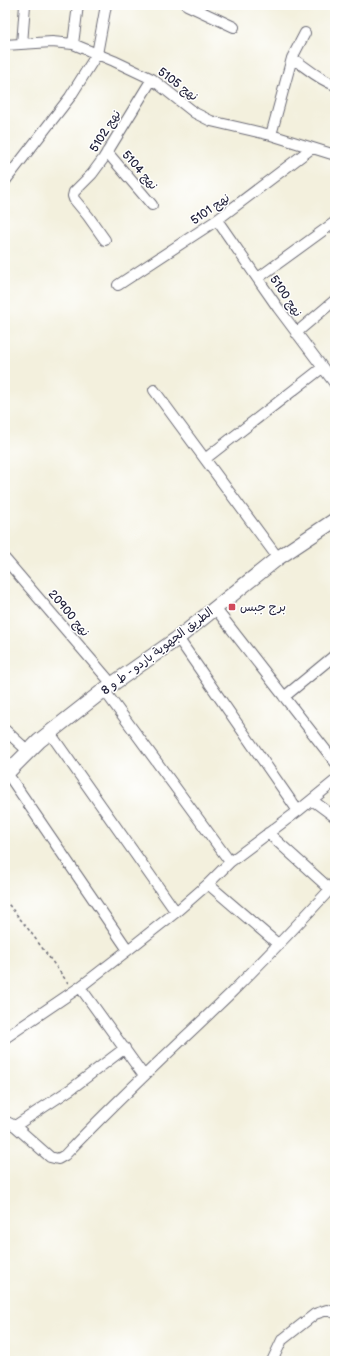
<svg xmlns="http://www.w3.org/2000/svg" width="340" height="1366" font-family="'Balsamiq Sans','Playpen Sans Arabic',sans-serif">
  <rect width="100%" height="100%" fill="#fff"/>
  <filter id="ink" filterUnits="userSpaceOnUse"><feTurbulence type="fractalNoise" baseFrequency=".025" numOctaves="2"/><feDisplacementMap in="SourceGraphic" scale="8" xChannelSelector="R" yChannelSelector="G"/><feConvolveMatrix kernelMatrix="1 2 1 2 8 2 1 2 1" color-interpolation-filters="sRGB"/></filter>
  <filter id="wash" filterUnits="userSpaceOnUse"><feTurbulence type="fractalNoise" baseFrequency=".012" numOctaves="4" result="noise"/><feDisplacementMap in="SourceGraphic" scale="16" xChannelSelector="R" yChannelSelector="G"/><feGaussianBlur stdDeviation="0.9" result="paint"/><feColorMatrix in="noise" values="0 0 0 0 0 0 0 0 0 0 0 0 0 0 0 0 0 1.4 0 .05"/><feComposite in="paint" operator="in"/></filter>
  <g filter="url(#wash)">
    <rect width="100%" height="100%" fill="#f3f0dd"/>
  </g>
  <g filter="url(#ink)">
    <g fill="none" stroke-linecap="round" stroke-linejoin="round">
      <g stroke="#6b6a74" stroke-width="12">
        <path id="minor" d="M187 5 234 27
          M305 33 292 58C306 67 319 80 335 85
          M22 44 25 5
          M73 44 78 5
          M5 45 52 42 73 44 114 61 152 79 195 113 211 121 271 135 335 155
          M271 135 292 58
          M107 152 152 205
          M5 181 70 97 97 54 106 5
          M217 220 278 308 335 384
          M105 240 88 216 74 199 73 196 74 192 92 174 103 159 152 79
          M258 278 335 222
          M118 285 217 220 312 148
          M296 333 335 300
          M154 390 278 558
          M205 459 322 368
          M5 559 112 684
          M215 608 335 762
          M178 638 298 811
          M104 690 230 862
          M284 697 335 655
          M5 730 28 751
          M50 733 176 912
          M7 773 128 950
          M312 800 335 817
          M268 833 330 889
          M208 884 279 945
          M80 987 144 1076
          M5 1038 80 987 128 950 176 912 208 884 230 862 298 811 335 781
          M5 1121 15 1126 50 1157 58 1159 65 1155C118 1099 175 1047 230 994 266 958 301 921 335 884
          M15 1126 71 1089 125 1048
          M272 1361 282 1340 315 1314 327 1310 335 1313"/>
      </g>
      <g stroke="#6b6a74" stroke-width="16">
        <path id="secondary" d="M5 775 39 741 104 690 178 638 278 558 335 520"/>
      </g>
      <path stroke="#6b6a74" stroke-width="1.5" stroke-dasharray="3 3" stroke-linecap="butt" d="M5 900 29 930 68 983"/>
      <use href="#minor" stroke="#fff" stroke-width="10"/>
      <use href="#secondary" stroke="#fff" stroke-width="14"/>
    </g>
  </g>
  <rect fill="#d1495b" stroke="#fff" stroke-width="1.5" x="228" y="603" width="8" height="8" rx="2"/>
  <g text-anchor="middle" stroke-width="3" stroke-linejoin="round" paint-order="stroke">
    <g font-size="12" fill="#22223b" stroke="#fff">
      <text transform="translate(178 84) rotate(37)" y="4">نهج 5105</text>
      <text transform="translate(105 131) rotate(-58)" y="4">نهج 5102</text>
      <text transform="translate(140 170) rotate(49)" y="4">نهج 5104</text>
      <text transform="translate(210 209) rotate(-35)" y="4">نهج 5101</text>
      <text transform="translate(286 296) rotate(56)" y="4">نهج 5100</text>
      <text transform="translate(69 613) rotate(50)" y="4">نهج 20900</text>
      <text transform="translate(157 651) rotate(-37)" y="4">الطريق الجهوية باردو - ط و 8</text>
    </g>
    <g font-size="12" fill="#22223b" stroke="#fff" text-anchor="start">
      <text x="240" y="611">برج جبس</text>
    </g>
  </g>
  <rect width="340" height="1366" fill="none" stroke="#fff" stroke-width="20"/>
</svg>
